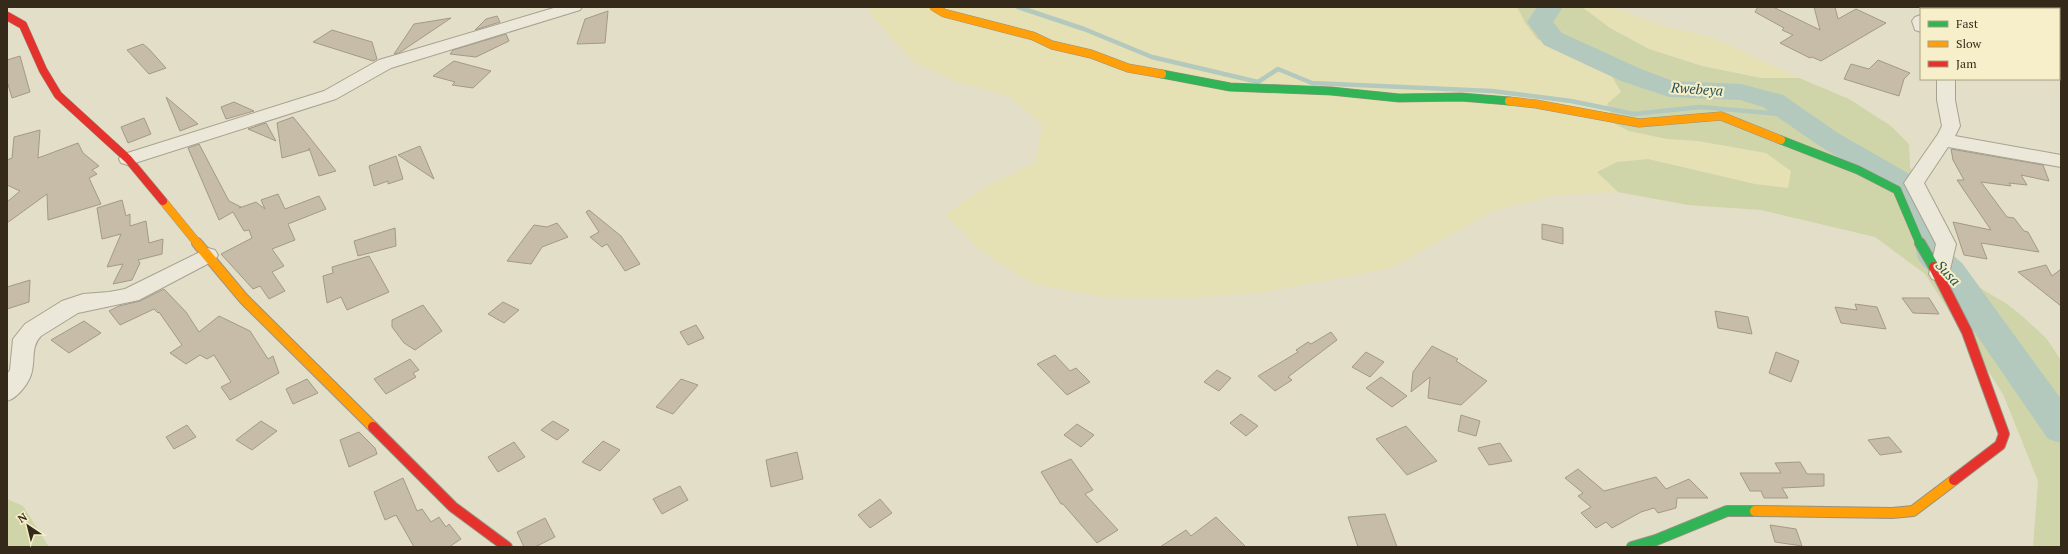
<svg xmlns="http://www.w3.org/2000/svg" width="2068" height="554" font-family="'PT Serif',serif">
  <rect width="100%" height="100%" fill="#e3dec7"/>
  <path fill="#e5e1b5" d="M866 7H1517L1585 64 1611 75 1621 92 1667 139 1698 141 1766 153 1791 170 1789 188 1755 184 1720 176 1597 172 1618 192 1553 196 1495 210 1391 268 1260 293 1187 298 1107 297 1033 284 981 251 945 214 991 184 1036 162 1042 125 1010 97 958 82 915 63 891 38Z
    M1582 7H1614L1663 26 1712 37 1799 78H1761L1702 66 1649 49 1610 28Z"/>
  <path fill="#cfd5a8" d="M1517 7H1582L1610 28 1649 49 1702 66 1761 78H1799L1849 99 1891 126 1909 144 1910 167 1925 191 1954 255 1967 276 1977 286 2007 304 2021 315 2046 338 2061 360V547H2033L2038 481 2003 394 1925 274 1875 237 1761 210 1688 205 1618 192 1597 172 1617 162 1648 159 1755 184 1788 188 1791 171 1766 153 1698 141 1667 139 1629 131 1615 124 1607 104 1621 92 1611 75 1585 64 1537 39 1526 24Z
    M7 499 23 506 49 547H7Z"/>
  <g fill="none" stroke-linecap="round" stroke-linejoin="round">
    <path stroke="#b3c9be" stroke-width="4.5" d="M1018 7 1084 29 1152 57 1258 82 1278 69 1312 83 1492 91 1571 101 1634 114 1700 107 1792 115"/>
    <path fill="#b3c9be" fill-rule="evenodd" d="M1537 7H1563L1553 22 1562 33 1641 69 1673 81 1741 84 1783 95 1838 133 1918 179 1945 221 1949 252 1962 263 2061 399V443L2048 439 1938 279 1922 265 1917 257 1913 221 1896 193 1818 145 1763 107 1740 100 1669 97 1621 81 1544 45 1527 22Z"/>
  </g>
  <path fill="#c7bca8" stroke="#a39987" d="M1758 7H1773L1820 30 1814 7H1835L1838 19 1856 9 1886 23 1821 61 1812 57 1810 58 1780 43 1793 35 1782 30 1784 28 1755 12Z
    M608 11 605 43 577 44 585 19Z
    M497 16 500 22 475 30 486 19Z
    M451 18 399 53 394 54 414 24Z
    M332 30 372 42 377 59 373 61 313 42Z
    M506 34 509 41 476 57 450 54 453 50Z
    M143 44 149 49 166 68 149 74 127 50Z
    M20 56 30 92 12 98 7 81V60Z
    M1878 60 1910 73 1904 79 1899 96 1844 79 1851 64 1869 69Z
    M454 61 491 71 473 88 452 85 455 82 433 76Z
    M166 97 198 124 180 131Z
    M234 102 254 111 226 119 221 107Z
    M293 117 307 134 336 171 319 176 309 148V150L282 158 277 123Z
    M144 118 151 134 128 143 121 127Z
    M266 123 276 141 248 129Z
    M40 130 38 158 78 143 83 153 99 166 92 170 97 174 89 178 101 204 48 220 47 194 7 223V202L20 191 7 185V160L12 158 14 137Z
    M199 144 229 201 241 207 239 208 256 202 265 209 261 200 278 194 285 209 319 196 326 209 288 224 295 240 272 249 284 266 272 272 285 291 269 299 260 286 253 289 221 254 252 238 249 230 244 231 233 212 219 220 188 148Z
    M420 146 434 179 398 155Z
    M1951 149 2043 165 2049 181 2021 175 2027 185 2009 183 2011 186 1981 182 2007 217 2014 218 2024 231 2028 232 2039 252 1981 243 1987 259 1964 255 1953 222 1991 230 1957 180H1964L1953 160Z
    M396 156 403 179 388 184V181L374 186 369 166Z
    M122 200 126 216 130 214V226L146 221 149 243 163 239 162 254 138 260 140 263 132 280 113 284 123 264 107 267 121 234 102 239 97 208Z
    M589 210 621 236 640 264 625 271 607 244 602 247 590 237 599 232 586 212Z
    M557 223 568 237 542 247 531 264 507 261 534 225 547 227Z
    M1542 224 1563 228V244L1542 239Z
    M395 228 396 246 358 256 354 241Z
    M369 256 389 292 347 310 341 297 327 303 323 276 333 273 332 267Z
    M2046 265 2052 276 2061 269V306L2018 272Z
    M30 280 29 302 7 309V287Z
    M164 289 186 312 199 332 219 316 250 331 268 359 273 356 279 373 230 400 221 387 231 382 214 355 207 359 200 355 186 364 170 353 182 345 159 312 158 313 154 309 120 325 109 311 119 306 140 301Z
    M1902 298H1929L1939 314 1913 313Z
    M503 302 519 310 504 323 488 314Z
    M1855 304 1877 307 1886 329 1841 323 1835 307 1857 310Z
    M423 305 442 331 415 350 404 343 392 327V320Z
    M1715 311 1748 317 1752 334 1718 328Z
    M84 321 101 333 69 353 51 340Z
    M696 325 704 338 688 345 680 332Z
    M1331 332 1337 340 1288 377 1292 380 1275 391 1258 376 1298 352 1296 350 1308 342 1311 344Z
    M1432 346 1458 359 1456 361 1487 381 1461 405 1428 398 1430 377 1411 392 1413 372Z
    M1366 352 1384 362 1370 377 1352 367Z
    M1776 352 1799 361 1791 382 1769 373Z
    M1055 355 1070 371 1076 368 1090 382 1067 395 1037 364Z
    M410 359 419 370 413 373 416 377 386 394 374 379Z
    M1217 370 1231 378 1219 391 1204 382Z
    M1381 377 1407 396 1392 407 1366 388Z
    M307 379 318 393 293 404 286 389Z
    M681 379 698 385 673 414 656 407Z
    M1241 414 1258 426 1246 436 1230 423Z
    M1461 415 1480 421 1476 436 1458 431Z
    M261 421 277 431 252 450 236 440Z
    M553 421 569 430 557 440 541 430Z
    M1077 424 1094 435 1081 447 1064 435Z
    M187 425 196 437 174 449 166 437Z
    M1406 426 1437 461 1407 475 1376 439Z
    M359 432 375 448 377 454 349 467 340 440Z
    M1889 437 1902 452 1880 455 1868 440Z
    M603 441 620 450 600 471 582 462Z
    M514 442 525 457 498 472 488 457Z
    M1500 443 1512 461 1489 465 1478 448Z
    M797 452 803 479 771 487 766 460Z
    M1071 459 1093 490 1085 494 1118 530 1097 543 1063 504H1061L1041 472Z
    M1800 462 1807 474H1824V486L1782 488 1788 498H1764L1761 491H1750L1740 473H1781L1775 463Z
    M1578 469 1604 491 1656 477 1666 489 1689 479 1708 498H1677L1676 508 1658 513 1654 508 1641 512 1612 528 1606 522 1596 528 1581 513 1591 507 1578 496 1583 493 1565 478Z
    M403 478 417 511 422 509 431 522 439 517 446 527 449 524 461 539 449 547H414L396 515 385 520 374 492Z
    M680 486 688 500 662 514 653 499Z
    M880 499 892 513 870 528 858 515Z
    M1385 514 1397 547H1358L1348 517Z
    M1216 517 1246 547H1160L1186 530 1191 536Z
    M545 518 555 537 535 547H524L517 532Z
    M1770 525 1796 529 1802 546 1775 542Z"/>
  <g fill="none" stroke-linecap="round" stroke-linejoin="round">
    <g stroke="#a7a291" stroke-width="2">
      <path id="street" d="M557 7H582L580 10 391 68 336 99 135 163 128 165 121 163 119 159 121 155 324 91 379 60Z
        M1926 7H1943L1942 9H1925Z
        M1921 15V32L1915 30 1912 21 1915 17Z
        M1937 79H1955V100L1960 126 1955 136 2061 155V167L1948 147 1924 183 1956 244 1949 274 1946 279 1939 281 1932 279 1929 274 1936 244 1904 183 1938 134 1942 126 1937 100Z
        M208 248 215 250 218 255 215 260 139 300 78 313 41 336C31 346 35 358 32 371 30 382 18 398 7 401V374L10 370 13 339 25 324 62 301 83 294 109 292 125 289Z"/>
    </g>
    <g stroke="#979181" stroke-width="9">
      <path id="fast-far1" d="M1162 74 1230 87 1331 91 1399 98 1461 97 1509 101
        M1781 140 1858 170 1897 190 1920 244"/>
    </g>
    <g stroke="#979181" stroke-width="12">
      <path id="fast" d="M1920 243 1934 267
        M1632 547 1656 540 1727 511H1755"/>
    </g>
    <g stroke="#979181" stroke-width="9">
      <path id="slow-far1" d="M934 7 944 13 1033 36 1052 45 1091 54 1128 68 1162 74
        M1989 7 1995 9
        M2059 31 2061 32
        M1509 101 1536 104 1639 123 1721 116 1781 140
        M163 201 198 244"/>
    </g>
    <g stroke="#979181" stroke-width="12">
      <path id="slow" d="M197 243 244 299 373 427
        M1755 511 1892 513 1913 511 1954 480"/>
    </g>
    <g stroke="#979181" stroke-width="9">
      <path id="jam-far1" d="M7 16 23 25 43 70 58 95 128 159 163 201"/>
    </g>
    <g stroke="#979181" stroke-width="12">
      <path id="jam" d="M1934 267 1967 332 2004 434 2000 445 1954 480
        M373 427 453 507 507 547"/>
    </g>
    <use href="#street" fill="#ebe7d9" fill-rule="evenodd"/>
    <use href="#fast-far1" stroke="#30b455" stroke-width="8"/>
    <use href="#fast" stroke="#30b455" stroke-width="10"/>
    <use href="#slow-far1" stroke="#ff9f0a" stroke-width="8"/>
    <use href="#slow" stroke="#ff9f0a" stroke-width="10"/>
    <use href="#jam-far1" stroke="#e5322d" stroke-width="8"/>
    <use href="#jam" stroke="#e5322d" stroke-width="10"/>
  </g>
  <g text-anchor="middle" stroke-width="4" stroke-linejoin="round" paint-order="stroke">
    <g font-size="14" font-style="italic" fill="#285456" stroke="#f7efca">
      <text transform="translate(1697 89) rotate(4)" y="5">Rwebeya</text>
      <text transform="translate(1948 273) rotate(47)" y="5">Susa</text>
    </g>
  </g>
  <rect width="2068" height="554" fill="none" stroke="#352a1a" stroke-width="16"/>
  <rect x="1920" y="8" width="140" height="72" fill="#f7efca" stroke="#a9a084"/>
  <rect x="1928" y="21" width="20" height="6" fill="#30b455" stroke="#a9a084"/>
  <text x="1956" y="28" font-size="12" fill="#352a1a">Fast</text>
  <rect x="1928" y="41" width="20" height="6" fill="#ff9f0a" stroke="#a9a084"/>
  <text x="1956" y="48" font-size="12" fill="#352a1a">Slow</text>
  <rect x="1928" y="61" width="20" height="6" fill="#e5322d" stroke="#a9a084"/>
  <text x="1956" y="68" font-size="12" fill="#352a1a">Jam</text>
  <g transform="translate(28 526) rotate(325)" stroke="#f7efca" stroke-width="3" paint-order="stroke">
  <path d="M0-3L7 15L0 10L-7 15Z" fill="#352a1a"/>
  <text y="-6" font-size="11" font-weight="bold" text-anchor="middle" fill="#352a1a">N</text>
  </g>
</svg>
